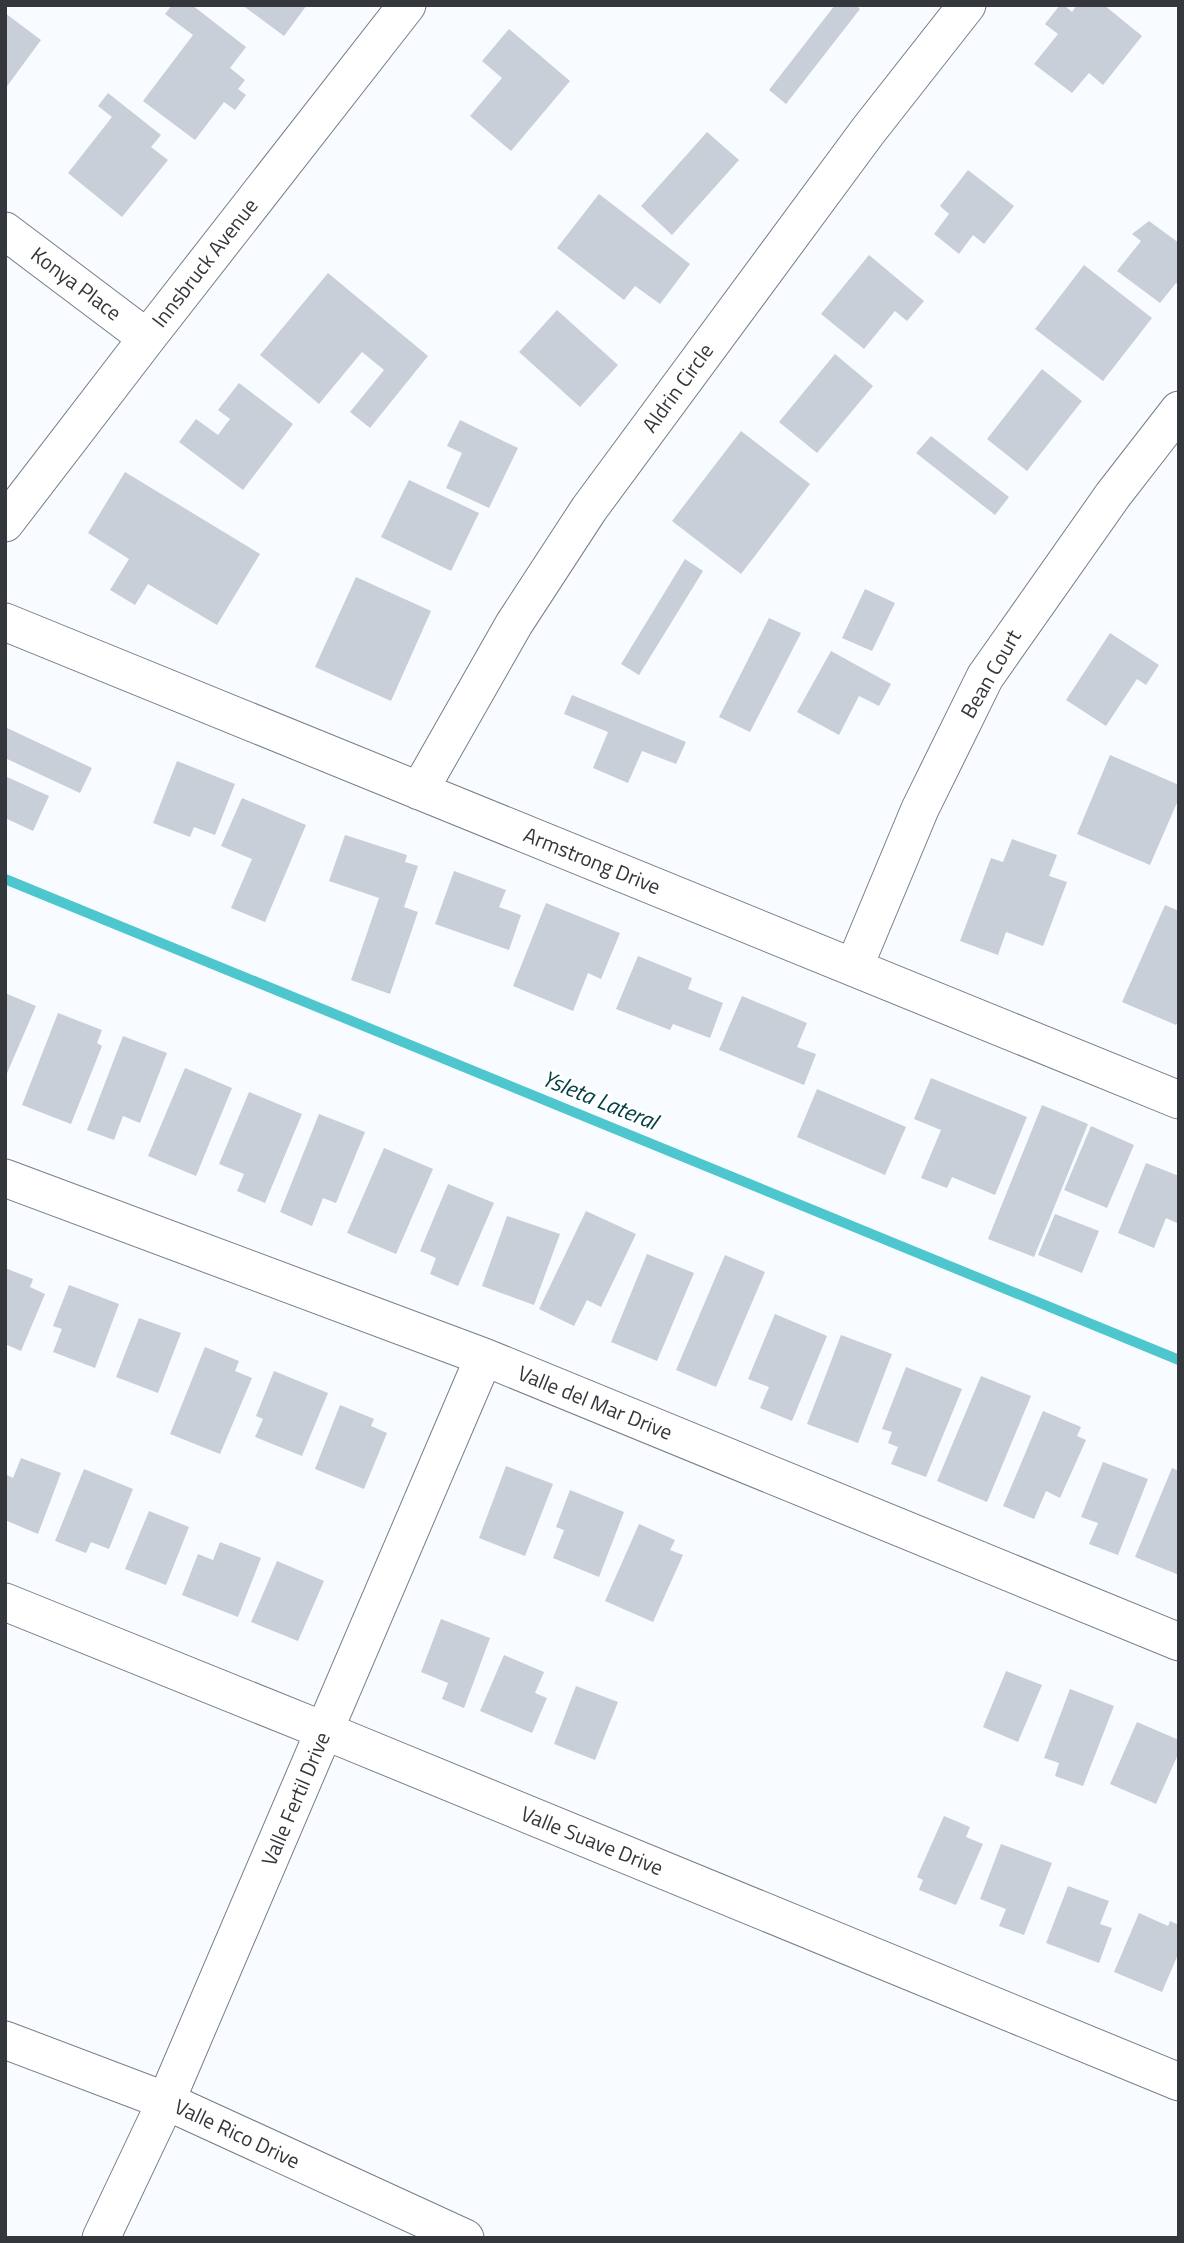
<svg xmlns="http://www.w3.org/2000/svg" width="1184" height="2243" font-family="'Titillium Web',sans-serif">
  <rect width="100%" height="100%" fill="#f8fbff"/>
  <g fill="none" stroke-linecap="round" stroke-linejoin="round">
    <path stroke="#4ec6ce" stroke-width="10" d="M5 879 1179 1360"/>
  </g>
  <path fill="#c8cfd9" d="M172 5H192L246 47 230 68 245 80 238 89 246 95 235 110 224 102 195 140 143 101 193 35 165 14Z
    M242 5H307L284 36Z
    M835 5H855L860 9 786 104 769 90Z
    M1060 5H1064L1072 12 1077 5H1104L1142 36 1103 85 1089 73 1072 93 1034 64 1058 34 1045 24Z
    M5 13 41 40 5 89Z
    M509 29 570 81 511 151 470 116 502 78 482 61Z
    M108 93 161 135 151 147 168 160 122 217 68 173 112 117 98 106Z
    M707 132 739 160 672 235 641 206Z
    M968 170 1014 206 984 244 973 235 959 254 934 234 949 214 940 206Z
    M599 194 690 264 660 304 635 286 624 300 557 248Z
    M1149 221 1179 243V285L1176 283 1160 303 1117 271 1141 241 1132 234Z
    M869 255 924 301 907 321 895 311 864 349 821 314Z
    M1084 265 1152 318 1103 381 1035 329Z
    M328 273 428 356 370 428 350 412 384 370 362 352 319 404 260 355Z
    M557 310 618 365 580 407 519 352Z
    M835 354 873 386 817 453 779 422Z
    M1042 369 1082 401 1027 471 987 439Z
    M239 383 293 424 243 490 179 442 196 419 218 435 230 419 218 410Z
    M460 420 518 448 489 508 446 488 462 453 447 446Z
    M741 431 810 484 741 574 672 521Z
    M931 436 1009 497 995 515 916 453Z
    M125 472 260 554 217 625 148 584 135 605 110 590 129 559 88 533Z
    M409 480 479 513 451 571 381 537Z
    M685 559 703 571 639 675 621 664Z
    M356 577 431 611 391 701 315 667Z
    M865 589 895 603 872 651 842 638Z
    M769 618 801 633 750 732 719 717Z
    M1110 633 1159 665 1146 685 1137 679 1106 726 1066 700Z
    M831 651 891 684 879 706 859 696 839 735 797 712Z
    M572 695 686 742 676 764 642 751 628 783 593 768 608 732 564 714Z
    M5 727 92 768 80 793 5 758Z
    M1110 755 1179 785V798L1150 865 1077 834Z
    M177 761 235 784 215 835 194 827 190 837 153 823Z
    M5 776 49 796 33 831 5 818Z
    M242 798 306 825 265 922 231 908 252 859 221 846Z
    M345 835 407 855 405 862 418 866 404 907 418 912 390 994 351 980 379 898 329 881Z
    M1012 839 1057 855 1049 876 1067 882 1043 946 1006 932 998 955 960 941 991 858 1003 862Z
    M454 871 506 890 499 907 521 915 509 950 435 924Z
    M546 903 620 933 601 979 588 973 573 1011 513 986Z
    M1165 905 1179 911V1019L1176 1025 1122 1002Z
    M638 956 692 978 688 989 723 1003 710 1038 673 1024 670 1030 616 1009Z
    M5 993 36 1006 5 1078Z
    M742 996 807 1023 797 1047 816 1054 804 1085 719 1050Z
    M58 1013 102 1030 97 1043 102 1046 71 1124 22 1105Z
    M123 1036 167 1053 140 1123 123 1116 114 1140 87 1130Z
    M185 1068 232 1088 196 1176 148 1156Z
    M931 1078 1027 1117 995 1195 952 1177 947 1188 921 1178 941 1130 914 1119Z
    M817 1089 906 1127 885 1175 797 1137Z
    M249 1092 302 1114 265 1203 237 1191 244 1174 219 1164Z
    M1042 1105 1088 1124 1034 1257 988 1239Z
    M319 1114 365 1132 336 1203 323 1198 312 1226 280 1212Z
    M1091 1126 1134 1145 1107 1208 1064 1190Z
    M384 1148 433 1169 396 1254 347 1233Z
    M1146 1163 1179 1176V1224L1166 1218 1154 1248 1118 1233Z
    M448 1184 494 1203 458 1286 430 1274 436 1258 420 1251Z
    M586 1211 636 1234 601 1307 587 1300 574 1326 539 1309Z
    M1055 1214 1099 1231 1082 1273 1038 1255Z
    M507 1216 560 1234 534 1305 482 1286Z
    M647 1254 694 1273 657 1361 611 1342Z
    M725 1255 765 1272 716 1387 676 1370Z
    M5 1268 33 1279 30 1287 45 1294 21 1351 5 1344Z
    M69 1285 119 1304 95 1368 53 1352 62 1329 53 1326Z
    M775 1314 827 1336 792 1421 760 1408 769 1387 748 1379Z
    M139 1318 181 1333 158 1393 116 1377Z
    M841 1335 892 1354 858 1443 807 1424Z
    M205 1347 239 1361 235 1371 252 1378 220 1454 170 1434Z
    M906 1367 962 1389 926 1477 891 1464 898 1447 888 1443 892 1432 882 1429Z
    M274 1371 328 1393 302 1456 255 1437 263 1419 256 1416Z
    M981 1376 1031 1396 987 1502 937 1481Z
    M340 1405 374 1419 371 1426 387 1433 364 1489 315 1469Z
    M1043 1411 1081 1427 1077 1436 1086 1440 1060 1498 1046 1491 1034 1519 1003 1506Z
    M21 1458 61 1473 38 1534 5 1520V1474L13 1478Z
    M1103 1462 1148 1479 1118 1555 1089 1544 1098 1523 1081 1517Z
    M506 1466 553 1484 525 1556 479 1538Z
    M1172 1468 1179 1471V1575L1135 1557Z
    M84 1469 133 1489 109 1549 91 1542 86 1553 55 1541Z
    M570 1490 624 1512 599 1577 553 1558 564 1530 556 1527Z
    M149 1511 189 1527 166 1585 125 1569Z
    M639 1524 675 1540 670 1550 683 1555 653 1622 605 1601Z
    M220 1542 261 1558 238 1617 182 1595 198 1554 213 1560Z
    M277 1561 324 1581 298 1641 251 1622Z
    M441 1619 490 1638 464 1708 442 1699 448 1683 421 1672Z
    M504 1655 544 1672 535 1693 547 1698 532 1733 480 1711Z
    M1006 1671 1042 1685 1018 1742 983 1727Z
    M576 1686 618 1702 595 1760 554 1744Z
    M1070 1689 1114 1706 1083 1786 1055 1776 1059 1763 1044 1758Z
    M1137 1722 1179 1740V1752L1156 1804 1110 1784Z
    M944 1816 970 1827 966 1837 983 1844 956 1905 919 1890 923 1880 917 1877Z
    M1001 1844 1052 1863 1024 1935 999 1926 1006 1909 980 1899Z
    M1068 1886 1109 1901 1100 1924 1112 1928 1099 1963 1046 1943Z
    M1139 1913 1168 1926 1170 1921 1179 1925V1952L1162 1992 1114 1972Z"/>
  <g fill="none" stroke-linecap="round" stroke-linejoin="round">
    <g stroke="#777e86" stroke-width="39">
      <path id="minor" d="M5 231 147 338
        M5 523 147 338 407 5
        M5 622 1179 1100
        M419 791 514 624 589 509 868 131 967 5
        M854 967 920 809 985 677 1113 495 1179 410
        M5 1178 484 1357 1179 1642
        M5 1602 325 1731 1179 2082
        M5 2040 166 2101 465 2238
        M101 2238 166 2101 484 1357"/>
    </g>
    <use href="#minor" stroke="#fff" stroke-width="37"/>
  </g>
  <g text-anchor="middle" stroke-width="6" stroke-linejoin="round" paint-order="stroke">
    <g font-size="21" fill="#34373b" stroke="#fff">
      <text transform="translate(205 263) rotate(-52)" y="7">Innsbruck Avenue</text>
      <text transform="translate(76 284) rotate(37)" y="7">Konya Place</text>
      <text transform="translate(678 388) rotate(-54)" y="7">Aldrin Circle</text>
      <text transform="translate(991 674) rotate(-60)" y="7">Bean Court</text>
      <text transform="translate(592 861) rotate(22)" y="7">Armstrong Drive</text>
      <text transform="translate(595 1403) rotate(22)" y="7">Valle del Mar Drive</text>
      <text transform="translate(296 1799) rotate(-67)" y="7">Valle Fertil Drive</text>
      <text transform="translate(592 1841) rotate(22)" y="7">Valle Suave Drive</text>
      <text transform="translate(237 2134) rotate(25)" y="7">Valle Rico Drive</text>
    </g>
    <g font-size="23" font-style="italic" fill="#064043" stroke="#fff">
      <text transform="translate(600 1100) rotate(22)" y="8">Ysleta Lateral</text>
    </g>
  </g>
  <rect width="1184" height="2243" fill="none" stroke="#34373b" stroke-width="14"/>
</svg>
